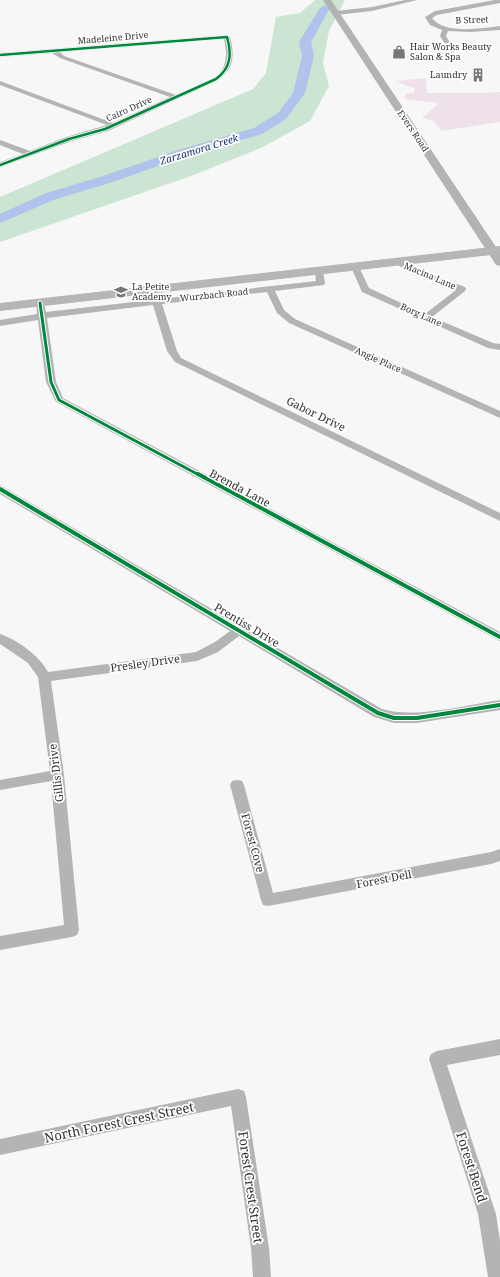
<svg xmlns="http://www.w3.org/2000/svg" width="500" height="1277" font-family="'Noto Serif',serif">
  <rect width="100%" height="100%" fill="#f7f7f8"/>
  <path fill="#cce5d2" d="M315 0H345L329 31 323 63 329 86 310 121 261 148 191 176 0 242V197L253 89 266 73 276 17 300 13Z"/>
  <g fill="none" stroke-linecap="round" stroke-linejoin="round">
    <path fill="#afc3ed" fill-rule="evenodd" d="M325 5 330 8 311 42 314 56 305 93 286 119 262 134 186 156 113 182 56 199 0 223V214L46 193 103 176 178 150 254 128 278 113 293 93 302 56 299 42 320 8Z"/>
  </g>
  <path fill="#eee1ea" d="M426 78 427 93H481L500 92V122L441 131 434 121 422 118 439 103 405 99V94L414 93 415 89 396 81Z"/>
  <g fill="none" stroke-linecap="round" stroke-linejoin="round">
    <path fill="#b3b4b4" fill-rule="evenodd" d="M405 0H417L372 11 336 15 333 13 336 11 372 7Z
      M495 0H500V3L437 15 432 18C445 35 481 28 500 26V30L471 32 448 31 446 36 455 51 452 53 450 52 440 36 442 30 430 25 425 17 435 11Z
      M227 35 230 37C235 55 234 69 218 80L108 131 72 141 0 167V162L23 154 0 145V140L30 151 66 137 107 125 0 85V81L113 123 170 97 60 58 52 53 0 57V53ZM224 39C228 55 227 68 214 78L176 95 64 56 60 52Z
      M399 259 417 269 465 287 466 289 465 291 432 317 493 343 500 344V350L488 348 362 292 351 267 352 265H358L369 288 425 314 456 290 411 273 396 264 395 262Z
      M319 268 323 271 325 283 324 285 275 291 284 310 295 319 500 411V418L289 323 277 313 267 292 162 304 177 351 181 358 500 513V521L175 362 167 351 153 305 47 318 56 382 63 398 500 632V641L56 402 46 382 38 320 0 326V320L37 314 36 303 40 300 44 303 46 312 316 281 315 271Z
      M0 485 382 709C414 719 466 705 500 700V710L417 723H394L374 717 239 636 218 652 197 661 51 681 64 775 79 930 77 935 72 937 0 950V936L64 925 51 781 0 790V780L50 771 38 677 28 663 0 644V634C16 639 40 656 48 672L196 652 215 642 230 631 0 494Z
      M237 780 242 781 244 785 273 893 491 852 500 849V861L491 864 268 906 263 905 261 900 230 785 232 781Z
      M500 1039V1055L447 1065 496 1214 500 1241V1277H488L478 1214 429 1059 431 1054 437 1051Z
      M238 1089 244 1091 246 1097 269 1248 271 1277H253L251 1248 231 1106 0 1155V1139Z"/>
    <path fill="#b3b3b3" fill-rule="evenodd" d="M323 0H331L500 253V266L496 265 494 262Z"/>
    <path fill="#b6b6b7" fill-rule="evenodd" d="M500 246V254L0 311V303Z"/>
    <g stroke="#fff" stroke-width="4">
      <path id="cycleway-far2" d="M0 55 227 37C232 54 231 68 216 79L105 129 69 139 0 165"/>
    </g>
    <g stroke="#fff" stroke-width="5">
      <path id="cycleway-far1" d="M40 303 51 382 59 400 199 475"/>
    </g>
    <g stroke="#fff" stroke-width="6">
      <path id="cycleway" d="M198 474 500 637
        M0 489 378 713 394 718H417L500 705"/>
    </g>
    <use href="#cycleway-far2" stroke="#00873e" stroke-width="2.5"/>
    <use href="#cycleway-far1" stroke="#00873e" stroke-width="3"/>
    <use href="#cycleway" stroke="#00873e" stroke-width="4"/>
  </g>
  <defs>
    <g id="shop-bare" transform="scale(1.08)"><path d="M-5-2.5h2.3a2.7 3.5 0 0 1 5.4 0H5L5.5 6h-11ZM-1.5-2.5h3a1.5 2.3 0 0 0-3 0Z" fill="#777778" stroke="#fff" stroke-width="2.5" paint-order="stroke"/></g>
    <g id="building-bare" transform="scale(1.08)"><path d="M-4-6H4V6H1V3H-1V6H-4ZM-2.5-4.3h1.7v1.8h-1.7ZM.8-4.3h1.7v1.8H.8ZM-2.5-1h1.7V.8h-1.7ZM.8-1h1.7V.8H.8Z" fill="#777778" stroke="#fff" stroke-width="2.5" paint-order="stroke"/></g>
    <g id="school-bare" transform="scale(1.08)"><path d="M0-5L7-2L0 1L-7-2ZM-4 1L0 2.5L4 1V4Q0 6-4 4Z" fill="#777778" stroke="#fff" stroke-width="2.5" paint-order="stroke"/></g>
  </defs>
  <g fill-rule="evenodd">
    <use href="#shop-bare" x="399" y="52"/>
    <use href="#building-bare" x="478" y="75"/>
    <use href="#school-bare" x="121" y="292"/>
  </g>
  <g text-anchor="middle" stroke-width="3.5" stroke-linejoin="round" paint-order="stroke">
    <g font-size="9" fill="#323233" stroke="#fff">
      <text transform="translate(472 20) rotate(-2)" y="3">B Street</text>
      <text transform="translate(113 38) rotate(-5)" y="3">Madeleine Drive</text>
      <text transform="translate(129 109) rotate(-24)" y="3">Cairo Drive</text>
      <text transform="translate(413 131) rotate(56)" y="3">Evers Road</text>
      <text transform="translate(430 276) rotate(23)" y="3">Macina Lane</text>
      <text transform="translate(214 295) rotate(-6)" y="3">Wurzbach Road</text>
      <text transform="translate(421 315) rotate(24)" y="3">Borg Lane</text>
      <text transform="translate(378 360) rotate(24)" y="3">Angie Place</text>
    </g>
    <g font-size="9" fill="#323233" stroke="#fff" text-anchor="start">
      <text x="410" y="50">Hair Works Beauty<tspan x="410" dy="10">Salon &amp; Spa</tspan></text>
      <text x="467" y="78" text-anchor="end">Laundry</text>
      <text x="132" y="290">La Petite<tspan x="132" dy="10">Academy</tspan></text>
    </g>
    <g font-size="10" font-style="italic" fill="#102a6e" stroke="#fff">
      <text transform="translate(199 149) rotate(-17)" y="4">Zarzamora Creek</text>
    </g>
    <g font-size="11" fill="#323233" stroke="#fff">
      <text transform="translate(316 414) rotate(26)" y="4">Gabor Drive</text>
      <text transform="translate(240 488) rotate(28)" y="4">Brenda Lane</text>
      <text transform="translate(247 625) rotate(31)" y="4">Prentiss Drive</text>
      <text transform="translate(145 663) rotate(-8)" y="4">Presley Drive</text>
      <text transform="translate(56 773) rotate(-97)" y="4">Gillis Drive</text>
      <text transform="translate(253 843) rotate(75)" y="4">Forest Cove</text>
      <text transform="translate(384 879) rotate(-11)" y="4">Forest Dell</text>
    </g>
    <g font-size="13" fill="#323233" stroke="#fff">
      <text transform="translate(119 1122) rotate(-12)" y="5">North Forest Crest Street</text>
      <text transform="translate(472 1167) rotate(72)" y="5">Forest Bend</text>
      <text transform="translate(251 1187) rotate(82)" y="5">Forest Crest Street</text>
    </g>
  </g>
</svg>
